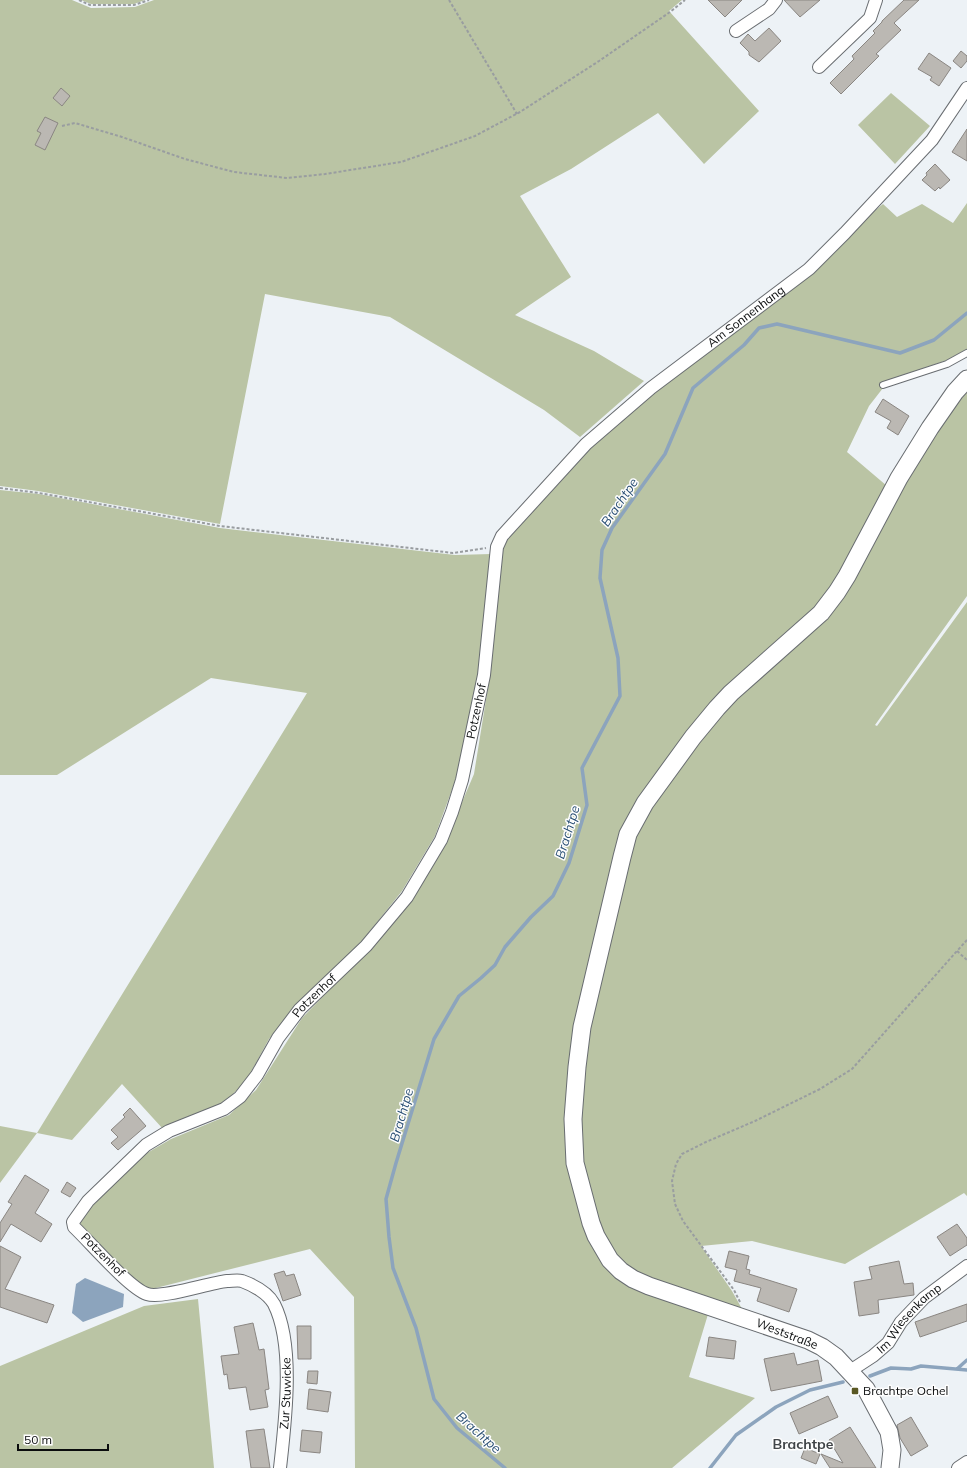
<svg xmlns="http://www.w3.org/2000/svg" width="967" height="1468" font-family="Mulish,sans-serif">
  <rect width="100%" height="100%" fill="#edf2f6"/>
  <path fill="#bac4a4" d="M0 0H72L91 8 135 7 154 0H682L669 11 759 111 704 164 658 113 571 169 520 196 571 277 515 315 594 351 644 381 580 437 544 410 390 317 265 294 220 524 38 491 0 486Z
    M81 0H145L134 4H91Z
    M891 93 930 126 895 164 858 125Z
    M967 203V349L947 360 885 382 883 388 869 406 847 452 887 486 852 556 818 607 637 803 569 1104 603 1262 709 1311 689 1377 755 1398 672 1468H355L354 1297 310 1249 144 1291 76 1222 106 1186 147 1153 171 1139 229 1115 256 1090 302 1018 384 934 410 897 445 842 474 774 489 681 501 549 511 529 588 445 883 204 897 217 922 204 953 223Z
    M967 388V596L875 725 877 726 967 602V1196L964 1193 845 1264 752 1241 701 1246 732 1291 746 1316 635 1273 612 1253 598 1223 578 1138 583 1067 598 983 635 832 654 801 725 707 793 648Z
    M0 490 39 494 220 528 455 555 491 554 478 678 457 776 435 836 402 891 358 946 297 1004 269 1039 246 1081 223 1104 163 1129 122 1084 72 1140 37 1133 0 1183V1126L37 1133 307 693 211 678 57 775H0Z
    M198 1299 214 1468H0V1366L144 1306Z"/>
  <path fill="#8ca4bd" d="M85 1278 124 1294 123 1307 83 1322 72 1313 76 1284Z"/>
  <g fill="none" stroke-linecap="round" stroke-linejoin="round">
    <path stroke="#8ca4bd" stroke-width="3.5" d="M957 1369 967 1360
      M870 1376 891 1368 911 1369 921 1366 967 1370
      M505 1468 457 1428 434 1399 416 1328 393 1268 389 1237 386 1199 396 1163 434 1039 459 996 481 978 495 965 505 947 531 917 553 896 569 863 587 805 582 768 620 696 618 658 600 578 602 550 612 528 665 454 693 388 744 345 759 328 777 324 900 353 934 340 967 313
      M710 1468 736 1435 776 1407 810 1390 843 1382"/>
  </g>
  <path fill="#bbb8b3" stroke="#8a8682" d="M708 0H742L725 17Z
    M784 0H820L800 17Z
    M904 0H919L894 23 901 30 876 54 879 56 841 94 830 83 854 59 852 56 875 33 873 31 882 22V21Z
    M769 28 781 41 759 62 749 55V52L740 43 748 34 755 41Z
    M961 51 967 56V61L961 68 953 61Z
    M929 53 951 68 939 86 930 80 932 77 918 69Z
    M61 88 70 96 62 106 53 98Z
    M45 117 58 123 45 150 35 145 41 133 37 131Z
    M967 129V161L952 152Z
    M935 164 950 180 940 189 939 187 935 191 922 180 927 175 926 173Z
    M883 399 909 416 898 435 887 428 891 421 875 412Z
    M130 1108 146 1126 118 1150 111 1143 118 1137 111 1130 125 1117 123 1115Z
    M25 1175 49 1190 35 1213 52 1224 41 1242 11 1224 0 1242V1223L12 1204 8 1202Z
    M67 1182 76 1188 70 1197 61 1192Z
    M957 1224 967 1238V1245L950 1256 937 1237Z
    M0 1246 21 1257 5 1289 54 1305 47 1323 0 1307Z
    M729 1251 749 1256 746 1269 750 1270 749 1274 797 1289 789 1312 757 1301 761 1288 734 1281 737 1270 725 1267Z
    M899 1261 904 1284 913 1283 914 1295 878 1300 879 1313 859 1316 854 1282 872 1279 869 1267Z
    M284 1271 286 1276 294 1274 301 1295 283 1301 274 1274Z
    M967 1304V1321L920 1337 915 1322Z
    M253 1323 259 1350 264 1349 269 1389 265 1390 268 1407 250 1410 246 1387 229 1389 227 1374 224 1375 221 1356 239 1354 234 1327Z
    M297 1326H311V1359H298Z
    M709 1337 736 1341 734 1359 706 1356Z
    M794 1353 797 1365 818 1360 822 1381 771 1391 764 1359Z
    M308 1371H318L317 1384 307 1383Z
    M309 1389 331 1392 328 1412 307 1409Z
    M828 1396 838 1417 799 1434 790 1413Z
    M911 1417 928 1446 911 1456 900 1438 897 1425Z
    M850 1427 876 1468H830L821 1454 843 1463 829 1440Z
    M264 1429 270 1468H251L246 1431Z
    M302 1430 322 1432 320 1453 300 1451Z
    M805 1448 820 1454 816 1464 801 1458Z"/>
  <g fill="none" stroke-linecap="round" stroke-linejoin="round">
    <g stroke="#696d71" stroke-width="8">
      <path id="service" d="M883 385 947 364 967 353"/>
    </g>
    <g stroke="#696d71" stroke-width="14">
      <g id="minor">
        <path d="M736 31 769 9 776 0"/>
        <path d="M819 67 870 18 876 0"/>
        <path id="s1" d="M850 1371 873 1356 888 1343 901 1322 924 1298 967 1266"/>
        <path id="s2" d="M280 1468C285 1423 295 1345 274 1304 268 1293 253 1285 242 1281 238 1280 232 1281 227 1281 208 1283 162 1299 147 1294 129 1288 90 1242 74 1227L73 1222 88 1201 146 1145 169 1131 224 1109 240 1097 257 1075 278 1038 300 1009 366 946 407 897 441 840 452 812 462 780 484 675 497 547 502 536 586 444 651 388 809 269 845 233 932 140 967 88"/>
        <path d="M958 1468 967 1462"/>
      </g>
    </g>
    <g stroke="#696d71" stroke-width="19">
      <path id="secondary" d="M890 1468 892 1450 889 1432 866 1389 836 1357 822 1347 808 1340 649 1286 633 1279 621 1271 610 1260 596 1236 591 1223 575 1163 573 1119 577 1067 582 1027 622 857 628 834 645 803 693 737 717 708 731 693 821 613 837 592 847 576 899 478 930 428 955 392 967 379"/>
    </g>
    <path stroke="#999da0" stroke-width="2" stroke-dasharray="3 2" stroke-linecap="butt" d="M79 0 90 5H134L149 0
      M449 0 517 114
      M62 126 75 123 122 137 185 159 234 172 287 178 325 174 401 162 475 136 520 112 599 61 670 12 685 0
      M0 488 39 493 220 526 453 553 486 548
      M967 940 957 951 967 960
      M740 1302 734 1290 683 1221 675 1204 672 1181 676 1164 682 1154 706 1142 755 1121 820 1089 852 1069 957 951"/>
    <use href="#service" stroke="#fff" stroke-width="6"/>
    <use href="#minor" stroke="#fff" stroke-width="12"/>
    <use href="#secondary" stroke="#fff" stroke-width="17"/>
  </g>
  <rect fill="#5a5824" stroke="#fefefe" stroke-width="1.5" x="851" y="1387" width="8" height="8" rx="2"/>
  <g text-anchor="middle" stroke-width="3" stroke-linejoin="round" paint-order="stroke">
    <g font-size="12" fill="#0a0c0d" stroke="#fefefe">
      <text dy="4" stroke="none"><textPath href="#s2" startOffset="1589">Am Sonnenhang</textPath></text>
      <text dy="4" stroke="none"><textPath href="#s2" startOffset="1082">Potzenhof</textPath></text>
      <text dy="4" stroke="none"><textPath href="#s2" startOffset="746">Potzenhof</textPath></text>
      <text transform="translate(103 1255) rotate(45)" y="4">Potzenhof</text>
      <text dy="4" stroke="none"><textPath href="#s1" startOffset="80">Im Wiesenkamp</textPath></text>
      <text transform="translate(787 1334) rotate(21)" y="4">Weststraße</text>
      <text dy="4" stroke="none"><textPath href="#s2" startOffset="75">Zur Stuwicke</textPath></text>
    </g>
    <g font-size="12" fill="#0a0c0d" stroke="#fefefe" text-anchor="start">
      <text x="863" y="1395">Brachtpe Ochel</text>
    </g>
    <g font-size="13" font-style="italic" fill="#294f74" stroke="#fefefe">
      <text transform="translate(619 502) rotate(-56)" y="5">Brachtpe</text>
      <text transform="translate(567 832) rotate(-73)" y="5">Brachtpe</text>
      <text transform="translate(401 1115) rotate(-74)" y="5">Brachtpe</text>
      <text transform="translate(479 1432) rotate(42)" y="5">Brachtpe</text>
    </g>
    <g font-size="14" font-weight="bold" fill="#414548" stroke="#fefefe">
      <text x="803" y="1449">Brachtpe</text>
    </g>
  </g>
  <path d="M18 1444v6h90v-6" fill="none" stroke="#0a0c0d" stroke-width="2"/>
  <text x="24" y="1444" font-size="12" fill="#0a0c0d" stroke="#fefefe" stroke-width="3" paint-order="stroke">50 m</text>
</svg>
